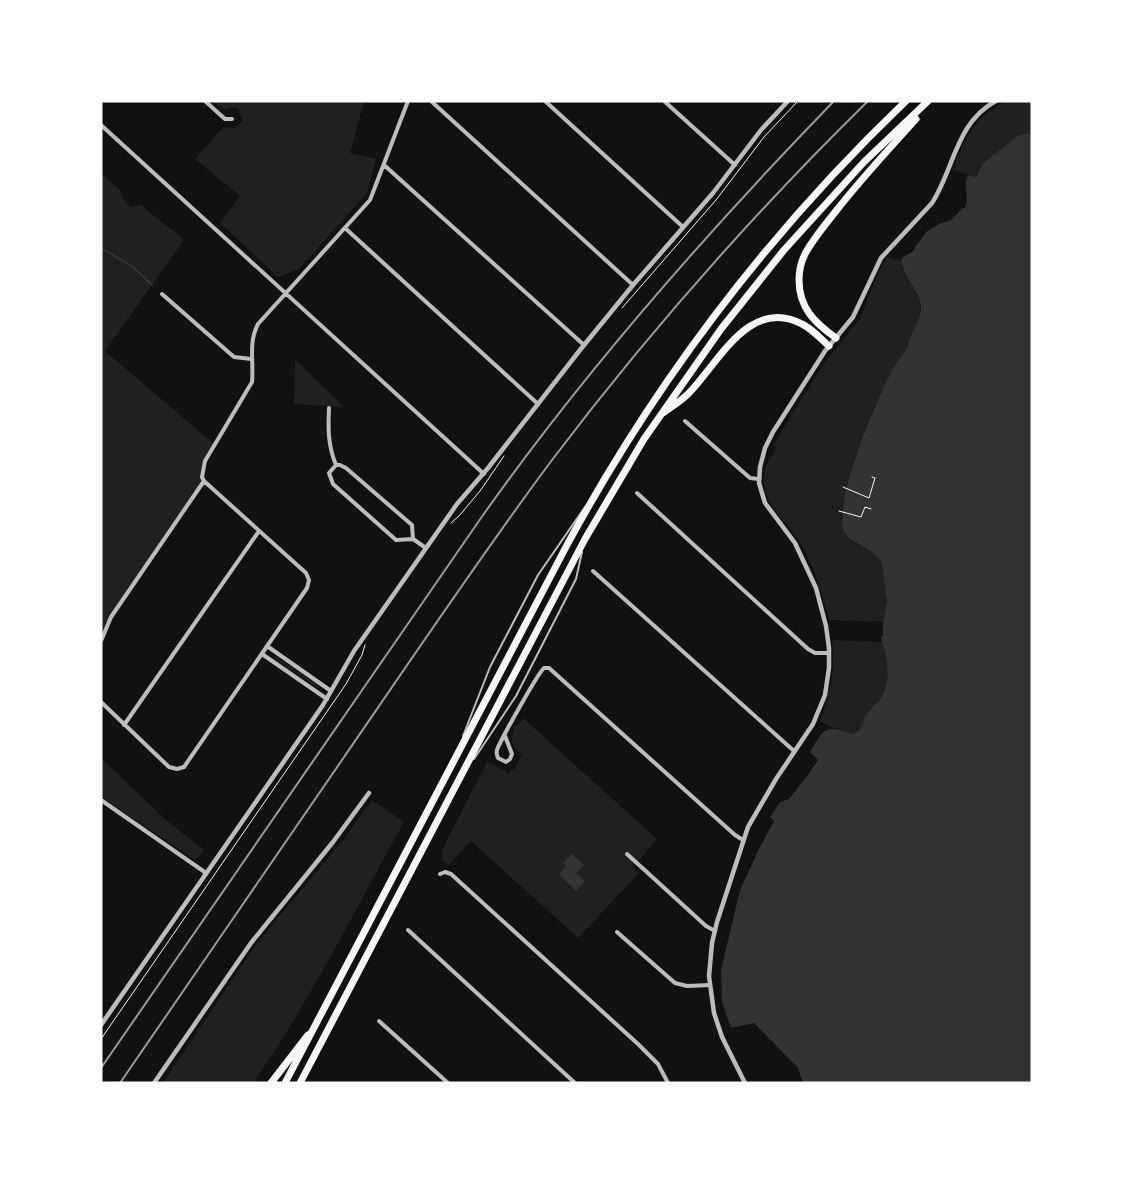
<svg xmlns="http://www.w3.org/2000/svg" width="1133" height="1184" font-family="'Nunito Sans',sans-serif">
  <rect width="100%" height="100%" fill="#111"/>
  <path fill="#202020" d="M214 101H364L350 153 376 159 367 193 299 269 278 277 220 223 240 196 195 159 223 127 234 129 243 121 238 108H230L224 110 213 102Z
    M1006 101H1032V133L1019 135 983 163 976 177 953 170C964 138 975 117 1006 101Z
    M101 173 120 190 124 201 131 207 141 205 184 240 105 351 214 444 202 470 204 481 111 617 101 641Z
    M887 257 901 261 906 275 919 299 921 306 920 317 909 340V346L893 370 873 409 842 505 841 519 846 535 857 544 870 550 879 557 882 562C885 582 890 604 883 622L829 620C823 595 815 570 803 547 791 524 762 507 764 478 764 471 767 465 769 459H771L776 447 773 445 778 437 824 363 860 319 877 275Z
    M295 359 344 407 294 404Z
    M832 640 883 642C891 660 890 684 878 701 875 706 868 710 866 715 862 722 863 731 855 734 848 736 826 725 820 721 830 692 836 672 832 640Z
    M275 656 319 686 318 688 273 658Z
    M523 718 657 839 633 867 639 873 578 938 471 841 449 865 442 860V851L447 840 487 762 509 773 511 769 514 770 522 754C510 747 511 739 514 727L519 724Z
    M101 758 166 820 204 850 195 860 101 797Z
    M372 800 404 822C355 910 310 1001 253 1083H163L257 943 340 844Z"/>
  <path fill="#333" d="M1032 133V1083H803L798 1068 754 1023 731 1028 722 1002 721 970 740 890 758 851 774 821 770 817 780 802 789 799 808 775 818 760 810 752C824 729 824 724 851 734 863 732 861 724 866 715 868 710 875 705 879 700 893 680 887 658 881 637L883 636V623L887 602 882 563C873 546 847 544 843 529 835 500 876 399 892 371 896 363 902 356 907 349 909 345 908 342 910 338 914 327 922 318 921 306 920 295 911 285 906 275 904 271 903 265 901 261L903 257 912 252 926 232 939 224 951 220 963 208H965C970 197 962 187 968 175L976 177 983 163 1019 135Z
    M572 854 584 865 576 873 585 881 576 891 559 874 566 866 563 863Z"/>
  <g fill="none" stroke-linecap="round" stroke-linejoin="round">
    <path stroke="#333" stroke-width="2" d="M101 248 133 267 152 285"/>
    <path stroke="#f5f5f5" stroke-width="1" d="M622 308 716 200 764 137 798 101
      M843 487 869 498 875 478 872 477
      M839 511 861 517 865 507 871 509
      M451 523 459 516 480 491 504 456
      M101 1039 346 684 362 655 365 645"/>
    <path stroke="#bcbcbc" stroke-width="2" d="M463 736 490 667 538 575 585 507
      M474 759 516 696 576 579 582 552"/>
    <path stroke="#bcbcbc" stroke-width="4" d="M205 101 225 119H232
      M431 101 633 285
      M545 101 683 227
      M664 101 735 165
      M101 125 484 474
      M384 165 584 345
      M345 228 538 404
      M162 294 234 357 251 359
      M329 408C328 429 328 446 336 465
      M685 421 750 478 759 479
      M336 465H340L346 468 412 525 413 539 396 540 333 484 329 473Z
      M637 493 808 649 815 653H829
      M413 539 426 548
      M593 571 794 751
      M101 641 111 617 204 481 202 477 205 461 252 382C254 362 248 343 258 324L370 200 408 101
      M267 646 331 691
      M262 654 327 699
      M101 702 169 767 177 769 184 767 307 588 309 580 306 573 204 481
      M124 725 259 531
      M505 736 512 754 510 759 506 762 498 758C497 754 496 754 497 750 500 741 538 673 544 668H549L735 835 743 840
      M101 800 206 873
      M627 854 706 926 715 931
      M440 874 445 872 451 874 638 1044 658 1064 668 1083
      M408 930 575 1083
      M617 932 675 983 687 986 710 985
      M379 1021 448 1083"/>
    <path stroke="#bcbcbc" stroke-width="4.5" d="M101 1025 323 705 354 651 457 504 488 468 580 350 633 285 713 193 761 130 788 101
      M154 1083 251 943 333 842 369 793
      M745 1083 722 1037 714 1013 709 976 712 943 717 922 748 827 776 779 813 724 825 695 829 668V648L826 626 816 588 795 543 765 503 759 483 760 467 765 448 773 432 825 351 853 317 881 258 932 203C954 169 956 122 996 101"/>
    <path stroke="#f5f5f5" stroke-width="7" d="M836 338C815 323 799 308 799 280 799 271 801 262 805 254 813 239 825 225 836 211 861 179 889 149 916 119
      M663 413C671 407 681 401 688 394 718 364 749 296 802 324 812 329 820 338 829 346
      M271 1083 308 1035
      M285 1083 567 545C656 381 771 230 906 101
      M300 1083 585 539 644 439 721 329 784 250 864 162 928 101"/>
    <path stroke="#9a9a9a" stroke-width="2" d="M101 1068 481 518C586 369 707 232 834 101
      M120 1083C194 975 268 868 342 760 411 660 479 558 552 460 648 333 754 213 868 101"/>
  </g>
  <rect width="1133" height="1184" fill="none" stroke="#ffffff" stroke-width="205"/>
</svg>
